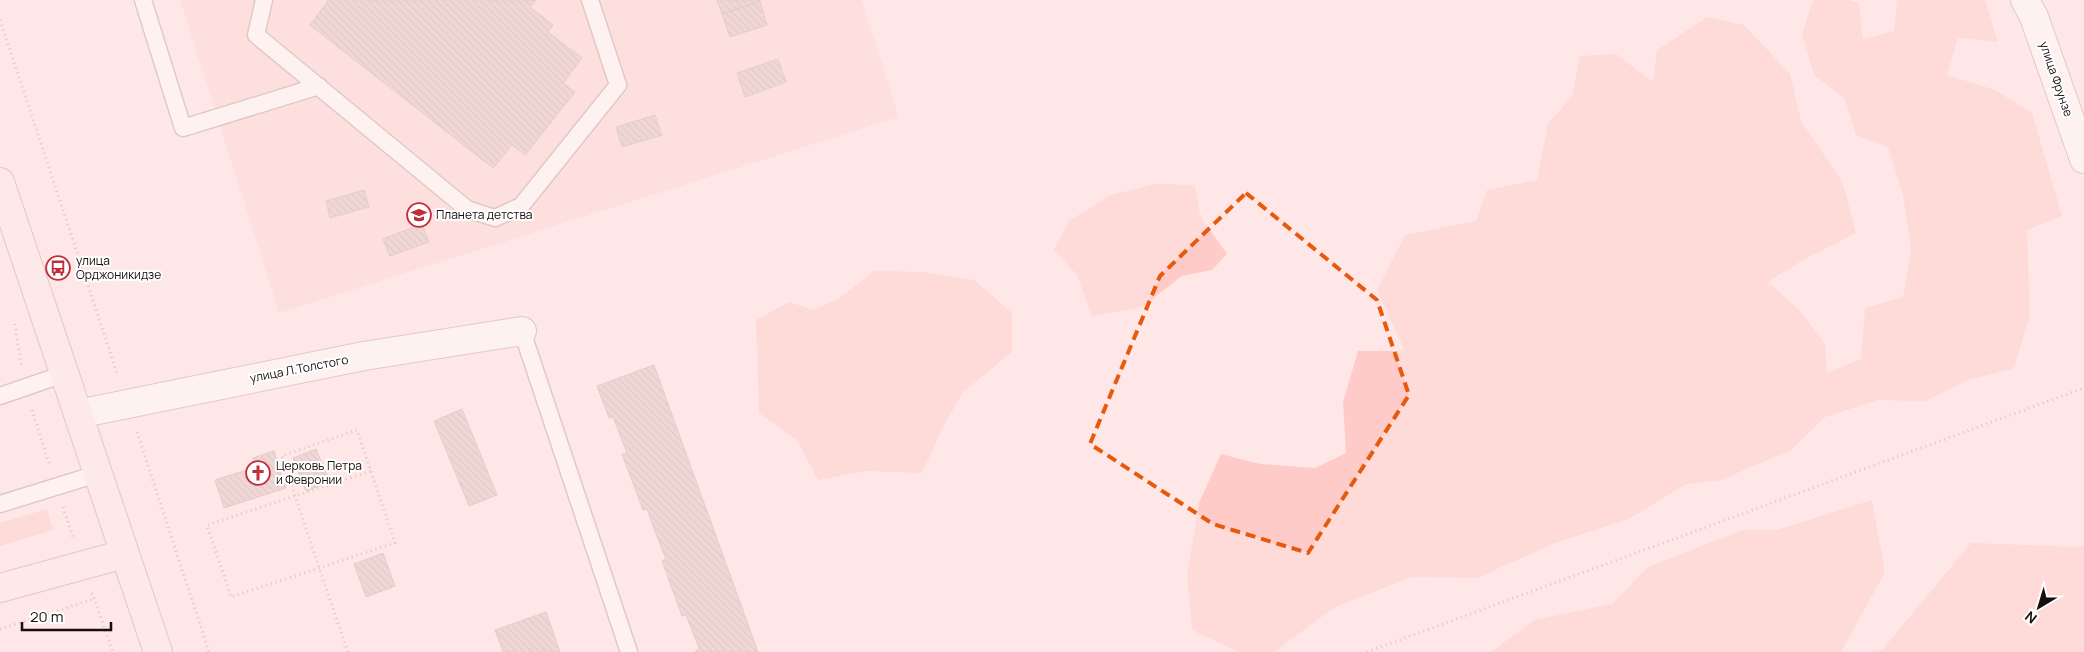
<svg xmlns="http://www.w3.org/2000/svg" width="2084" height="652" font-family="Manrope,sans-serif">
  <defs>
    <pattern id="building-back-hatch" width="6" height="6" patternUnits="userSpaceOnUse" patternTransform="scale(1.25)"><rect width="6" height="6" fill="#dfc4c2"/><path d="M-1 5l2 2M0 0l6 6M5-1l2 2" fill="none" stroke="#bfa7a6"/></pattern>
  </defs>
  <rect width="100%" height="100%" fill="#fee7e6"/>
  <path fill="#fcd8d6" d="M180 0H862L899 117 279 313Z"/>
  <path fill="#ffcbc8" d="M1813 0H1849L1859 3 1863 39 1894 31 1897 0H1985L1998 42 1958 38 1947 75 1995 90 2032 113 2062 216 2027 230 2030 315 2014 368 1968 380 1925 401 1878 400 1825 417 1791 450 1721 480 1686 484 1629 519 1555 543 1477 578 1412 577 1335 607 1274 652H1239L1192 630 1187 575 1199 503 1221 454 1260 464 1315 468 1346 453 1343 402 1358 351H1405L1377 290 1405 235 1476 221 1487 190 1537 180 1548 124 1572 96 1580 56 1616 54 1653 82 1657 50 1707 17 1744 25 1790 74 1801 121 1843 183 1856 233 1803 260 1768 282 1799 310 1825 344 1827 373 1861 359 1865 308 1903 297 1911 249 1903 195 1888 147 1856 135 1845 99 1814 75 1802 34Z
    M1156 184 1195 185 1200 216 1227 254 1212 270 1182 276 1142 307 1092 316 1077 275 1054 250 1069 221 1111 195Z
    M874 271 923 272 974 280 1012 313V352L963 392 943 427 922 473 866 471 818 480 797 440 759 413 756 320 789 302 814 310 841 297Z
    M1872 500 1885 572 1841 652H1491L1534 620 1612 604 1648 567 1743 530H1777Z
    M47 509 53 530 0 546V523Z
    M1971 543 2084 547V652H1867L1882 650Z"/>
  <path fill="url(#building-back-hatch)" stroke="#c5aba9" d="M327 0H536L530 7 553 25 548 32 582 58 563 83 575 92 525 155 512 145 493 168 310 25 328 1Z
    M717 0H759L760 1 722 14Z
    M760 1 767 25 730 37 722 14Z
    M778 59 786 82 745 97 737 73Z
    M655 115 662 135 622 147 616 127Z
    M364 190 369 207 330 218 326 201Z
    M422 224 429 242 390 256 383 239Z
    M654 365 758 652H695L699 648 686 615 682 616 662 561 666 559 656 534 647 509 643 510 622 454 627 453 613 417 609 418 597 386Z
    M462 409 497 495 469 506 434 421Z
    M316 449 330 482 306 491 293 458Z
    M274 451 286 488 224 508 215 480 256 467 253 458Z
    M383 553 395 586 366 597 354 564Z
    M546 612 560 652H503L495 630Z"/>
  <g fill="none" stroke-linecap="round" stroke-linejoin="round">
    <g stroke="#bda3a1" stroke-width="19">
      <path id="lane" d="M143 0 183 128 319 86
        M264 0 256 35 467 209 495 218 521 206 618 85 590 0
        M522 331 629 652
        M0 396 64 374
        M0 504 97 474"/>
    </g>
    <g stroke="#bda3a1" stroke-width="30">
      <path id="street" d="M2025 0 2034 17 2084 159
        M78 414 364 356 522 331"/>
    </g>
    <g stroke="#bda3a1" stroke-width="30">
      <path id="secondary" d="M0 182 158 652
        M0 588 124 554"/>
    </g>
    <path stroke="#b2a09f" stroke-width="3" stroke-dasharray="1 4" stroke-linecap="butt" d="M0 20 118 376
      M15 324 21 365
      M32 410 50 466
      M137 432 209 652
      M63 507 73 537
      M92 593 113 652
      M0 629 94 599
      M348 652C325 587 304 521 282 456L357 430 395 543 231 597 207 525 371 471
      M1367 652 2084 388"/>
    <use href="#lane" stroke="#fff" stroke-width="16"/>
    <use href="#street" stroke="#fff" stroke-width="28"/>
    <use href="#secondary" stroke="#fcebe9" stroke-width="28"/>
  </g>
  <path d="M0 0H2084V652H0ZM1246 193 1377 300 1409 395 1308 553 1213 524 1090 444 1160 276Z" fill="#fee7e6" fill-opacity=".55" fill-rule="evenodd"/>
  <path fill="none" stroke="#e8590c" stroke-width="4" stroke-dasharray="10 6" stroke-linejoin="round" d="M1246 193 1377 300 1409 395 1308 553 1213 524 1090 444 1160 276Z"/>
  <defs>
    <g id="school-ring" transform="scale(1.25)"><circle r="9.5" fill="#fff" stroke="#bf2e39" stroke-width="1.5"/><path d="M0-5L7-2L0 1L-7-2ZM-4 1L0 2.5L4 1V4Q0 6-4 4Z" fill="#bf2e39"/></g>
    <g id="bus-ring" transform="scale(1.25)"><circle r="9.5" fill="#fff" stroke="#bf2e39" stroke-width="1.5"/><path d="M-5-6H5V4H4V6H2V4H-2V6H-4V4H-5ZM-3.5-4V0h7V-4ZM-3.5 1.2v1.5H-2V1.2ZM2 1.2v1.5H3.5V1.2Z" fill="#bf2e39"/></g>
    <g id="church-ring" transform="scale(1.25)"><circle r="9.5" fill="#fff" stroke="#bf2e39" stroke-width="1.5"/><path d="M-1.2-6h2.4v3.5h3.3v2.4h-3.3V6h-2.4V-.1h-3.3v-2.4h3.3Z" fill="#bf2e39"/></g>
  </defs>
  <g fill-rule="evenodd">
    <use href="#school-ring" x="419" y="215"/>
    <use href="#bus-ring" x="58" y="268"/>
    <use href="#church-ring" x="258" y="473"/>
  </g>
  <g text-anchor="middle" stroke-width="4" stroke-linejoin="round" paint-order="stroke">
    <g font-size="12" fill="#170e0e" stroke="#fff">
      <text transform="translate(2056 79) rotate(71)" y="4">улица Фрунзе</text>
      <text transform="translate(299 369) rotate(-11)" y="4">улица Л.Толстого</text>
    </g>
    <g font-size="12" fill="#170e0e" stroke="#fff" text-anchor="start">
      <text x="436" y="219">Планета детства</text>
      <text x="76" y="265">улица<tspan x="76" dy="14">Орджоникидзе</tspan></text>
      <text x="276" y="470">Церковь Петра<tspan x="276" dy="14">и Февронии</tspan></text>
    </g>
  </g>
  <g transform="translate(2039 607) rotate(218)" stroke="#ffffff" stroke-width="4" paint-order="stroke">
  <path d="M0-4L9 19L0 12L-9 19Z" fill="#170e0e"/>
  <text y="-8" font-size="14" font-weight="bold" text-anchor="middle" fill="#170e0e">N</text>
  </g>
  <path d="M22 622v8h89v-8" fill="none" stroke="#170e0e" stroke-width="2.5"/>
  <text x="30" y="622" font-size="15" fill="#170e0e" stroke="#ffffff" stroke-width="4" paint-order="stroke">20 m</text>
</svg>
